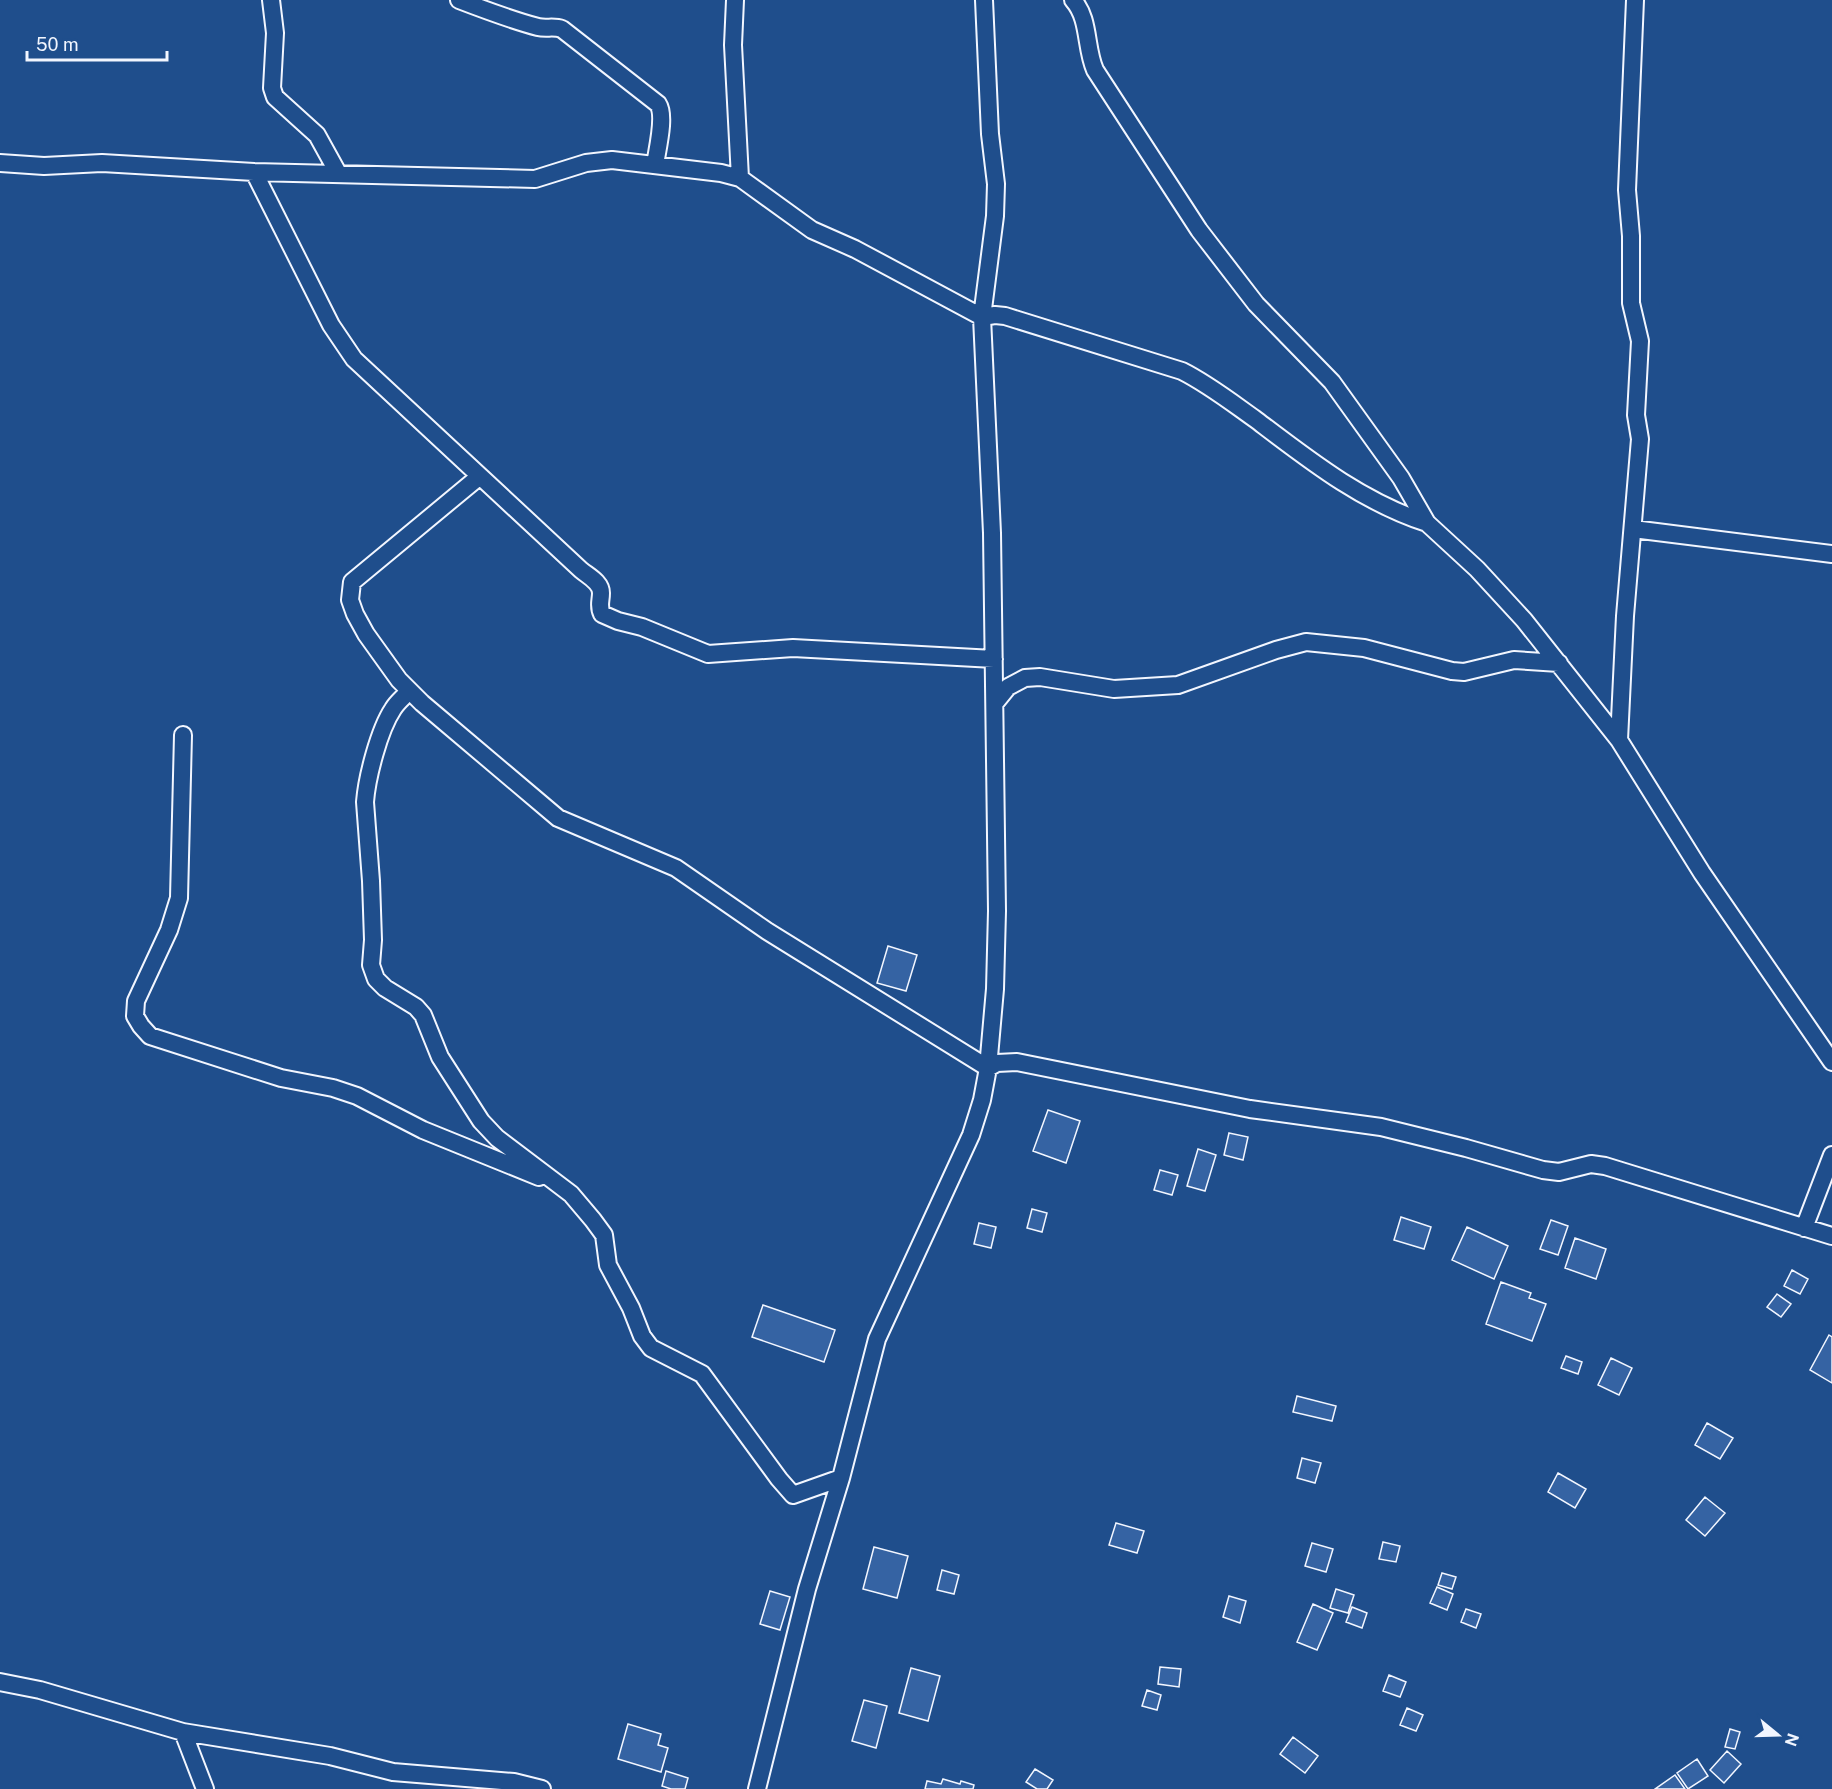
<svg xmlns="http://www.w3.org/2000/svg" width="1832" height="1789" font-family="'Public Sans',sans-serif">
  <rect width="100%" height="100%" fill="#1f4e8c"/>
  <path fill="#3563a3" stroke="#f2f6ff" stroke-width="1.5" d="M888 946 917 955 906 991 877 983Z
    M1048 1110 1080 1121 1066 1163 1033 1151Z
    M1229 1133 1248 1137 1243 1160 1224 1155Z
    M1198 1149 1216 1155 1205 1191 1187 1186Z
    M1160 1170 1178 1175 1172 1195 1154 1190Z
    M1032 1209 1047 1213 1042 1232 1027 1228Z
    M1401 1217 1431 1227 1424 1249 1394 1240Z
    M1551 1220 1568 1226 1558 1255 1540 1249Z
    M979 1223 996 1227 991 1248 974 1244Z
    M1467 1227 1508 1246 1494 1279 1452 1260Z
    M1575 1238 1606 1249 1596 1279 1565 1268Z
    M1792 1270 1808 1279 1800 1294 1784 1286Z
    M1501 1282 1531 1293 1529 1298 1546 1304 1532 1341 1486 1324Z
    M1777 1294 1791 1304 1781 1317 1767 1307Z
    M763 1305 835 1330 824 1362 752 1337Z
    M1829 1335 1832 1337V1383L1810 1370Z
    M1566 1356 1582 1362 1578 1374 1561 1368Z
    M1611 1358 1632 1368 1619 1395 1598 1385Z
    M1297 1396 1336 1406 1332 1421 1293 1412Z
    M1707 1423 1733 1438 1720 1459 1695 1445Z
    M1302 1458 1321 1463 1315 1483 1297 1478Z
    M1558 1473 1586 1489 1575 1508 1548 1492Z
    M1705 1497 1725 1513 1705 1536 1686 1520Z
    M1116 1523 1144 1531 1137 1553 1109 1545Z
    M1383 1542 1400 1546 1396 1562 1379 1559Z
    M1312 1543 1333 1549 1326 1572 1305 1566Z
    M874 1547 908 1556 897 1598 863 1589Z
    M942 1570 959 1575 954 1594 937 1590Z
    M1442 1573 1456 1577 1452 1589 1438 1585Z
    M1437 1587 1453 1594 1447 1610 1430 1603Z
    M1336 1589 1354 1595 1348 1613 1330 1608Z
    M770 1591 790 1597 780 1630 760 1624Z
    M1229 1596 1246 1601 1240 1623 1223 1617Z
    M1313 1604 1333 1613 1317 1650 1297 1642Z
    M1352 1607 1367 1613 1362 1628 1346 1622Z
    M1466 1609 1481 1614 1476 1628 1461 1622Z
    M1160 1667 1181 1669 1179 1687 1158 1684Z
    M911 1668 940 1676 928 1721 899 1713Z
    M1389 1675 1406 1682 1400 1697 1383 1691Z
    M1147 1690 1161 1695 1157 1710 1142 1706Z
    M864 1700 887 1706 876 1748 852 1741Z
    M1407 1708 1423 1715 1416 1731 1400 1725Z
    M628 1724 661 1734 658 1745 668 1748 661 1772 618 1759Z
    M1730 1729 1740 1732 1735 1749 1725 1747Z
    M1293 1737 1318 1756 1305 1773 1280 1754Z
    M1727 1751 1741 1764 1724 1783 1710 1770Z
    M1697 1759 1708 1776 1688 1789 1677 1773Z
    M1035 1769 1053 1780 1047 1789H1037L1026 1782Z
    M666 1771 688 1778 685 1789H671L662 1786Z
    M1675 1775 1685 1789H1655Z
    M943 1779 960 1784 961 1781 974 1785 973 1789H925L927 1781 941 1784Z"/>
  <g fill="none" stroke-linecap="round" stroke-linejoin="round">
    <g stroke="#f2f6ff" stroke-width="20">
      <path id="minor" d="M271 0 275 33 272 88 275 97 317 135 338 173
        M459 0C485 10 511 20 538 27 546 29 554 26 562 29L658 104C666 116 657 150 655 165
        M735 0 733 45 740 178
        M1073 0C1090 19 1085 47 1095 70L1199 230 1256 304 1332 382 1401 478 1427 523 1477 569 1524 620 1619 740 1702 873 1832 1062
        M0 163 44 166 102 163 254 172 535 179 586 163 612 160 721 173 740 178 812 230 855 249 982 317 995 315 1005 316 1182 371C1208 384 1231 402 1255 419 1309 460 1362 502 1427 523
        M254 172 331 325 354 359 581 570C588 576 601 582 601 593 601 601 598 606 602 614L618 621 642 627 708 654 793 648 994 659
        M480 476 352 582 350 600 355 614 366 634 399 680 422 703 558 818 676 868 767 931 988 1068 997 1063 1017 1062 1250 1109 1381 1127 1466 1148 1543 1170 1559 1172 1591 1164 1605 1166 1832 1236
        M1633 529 1832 554
        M409 691C404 697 397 702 393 709 379 730 367 777 365 802L371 881 373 940 371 965 376 979 385 988 416 1007 423 1015 440 1057 481 1121 497 1138 571 1194 593 1220 604 1235 608 1265 631 1308 642 1336 651 1348 702 1374 779 1479 793 1495 841 1478
        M995 703 1008 687 1025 678 1040 677 1114 689 1178 685 1276 650 1306 642 1364 648 1452 671 1464 672 1514 660 1559 663
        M183 735 179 898 169 930 136 1001 135 1016 141 1026 150 1036 281 1078 333 1088 357 1096 423 1130 539 1177
        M1619 740 1625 616 1640 439 1636 415 1640 341 1631 303V236L1627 190 1635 0
        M1804 1228 1832 1155
        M0 1682 40 1690 183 1732 330 1756 393 1772 514 1782 542 1789
        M183 1732 205 1789
        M757 1789 807 1589 841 1478 877 1339 971 1135 982 1100 988 1068 995 989 997 911 992 533 982 317 995 216 996 184 990 134 984 0"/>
    </g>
    <use href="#minor" stroke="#1f4e8c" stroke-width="16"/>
  </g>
  <g transform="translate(1778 1735) rotate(109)" stroke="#1f4e8c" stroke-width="4.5" paint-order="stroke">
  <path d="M0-4.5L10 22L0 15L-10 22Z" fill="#f2f6ff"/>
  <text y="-9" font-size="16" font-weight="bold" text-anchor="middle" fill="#f2f6ff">N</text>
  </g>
  <path d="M27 51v9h140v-9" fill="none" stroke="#f2f6ff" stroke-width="3"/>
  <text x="36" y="51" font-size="18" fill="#f2f6ff" stroke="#1f4e8c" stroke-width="4.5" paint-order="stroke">50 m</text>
</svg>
